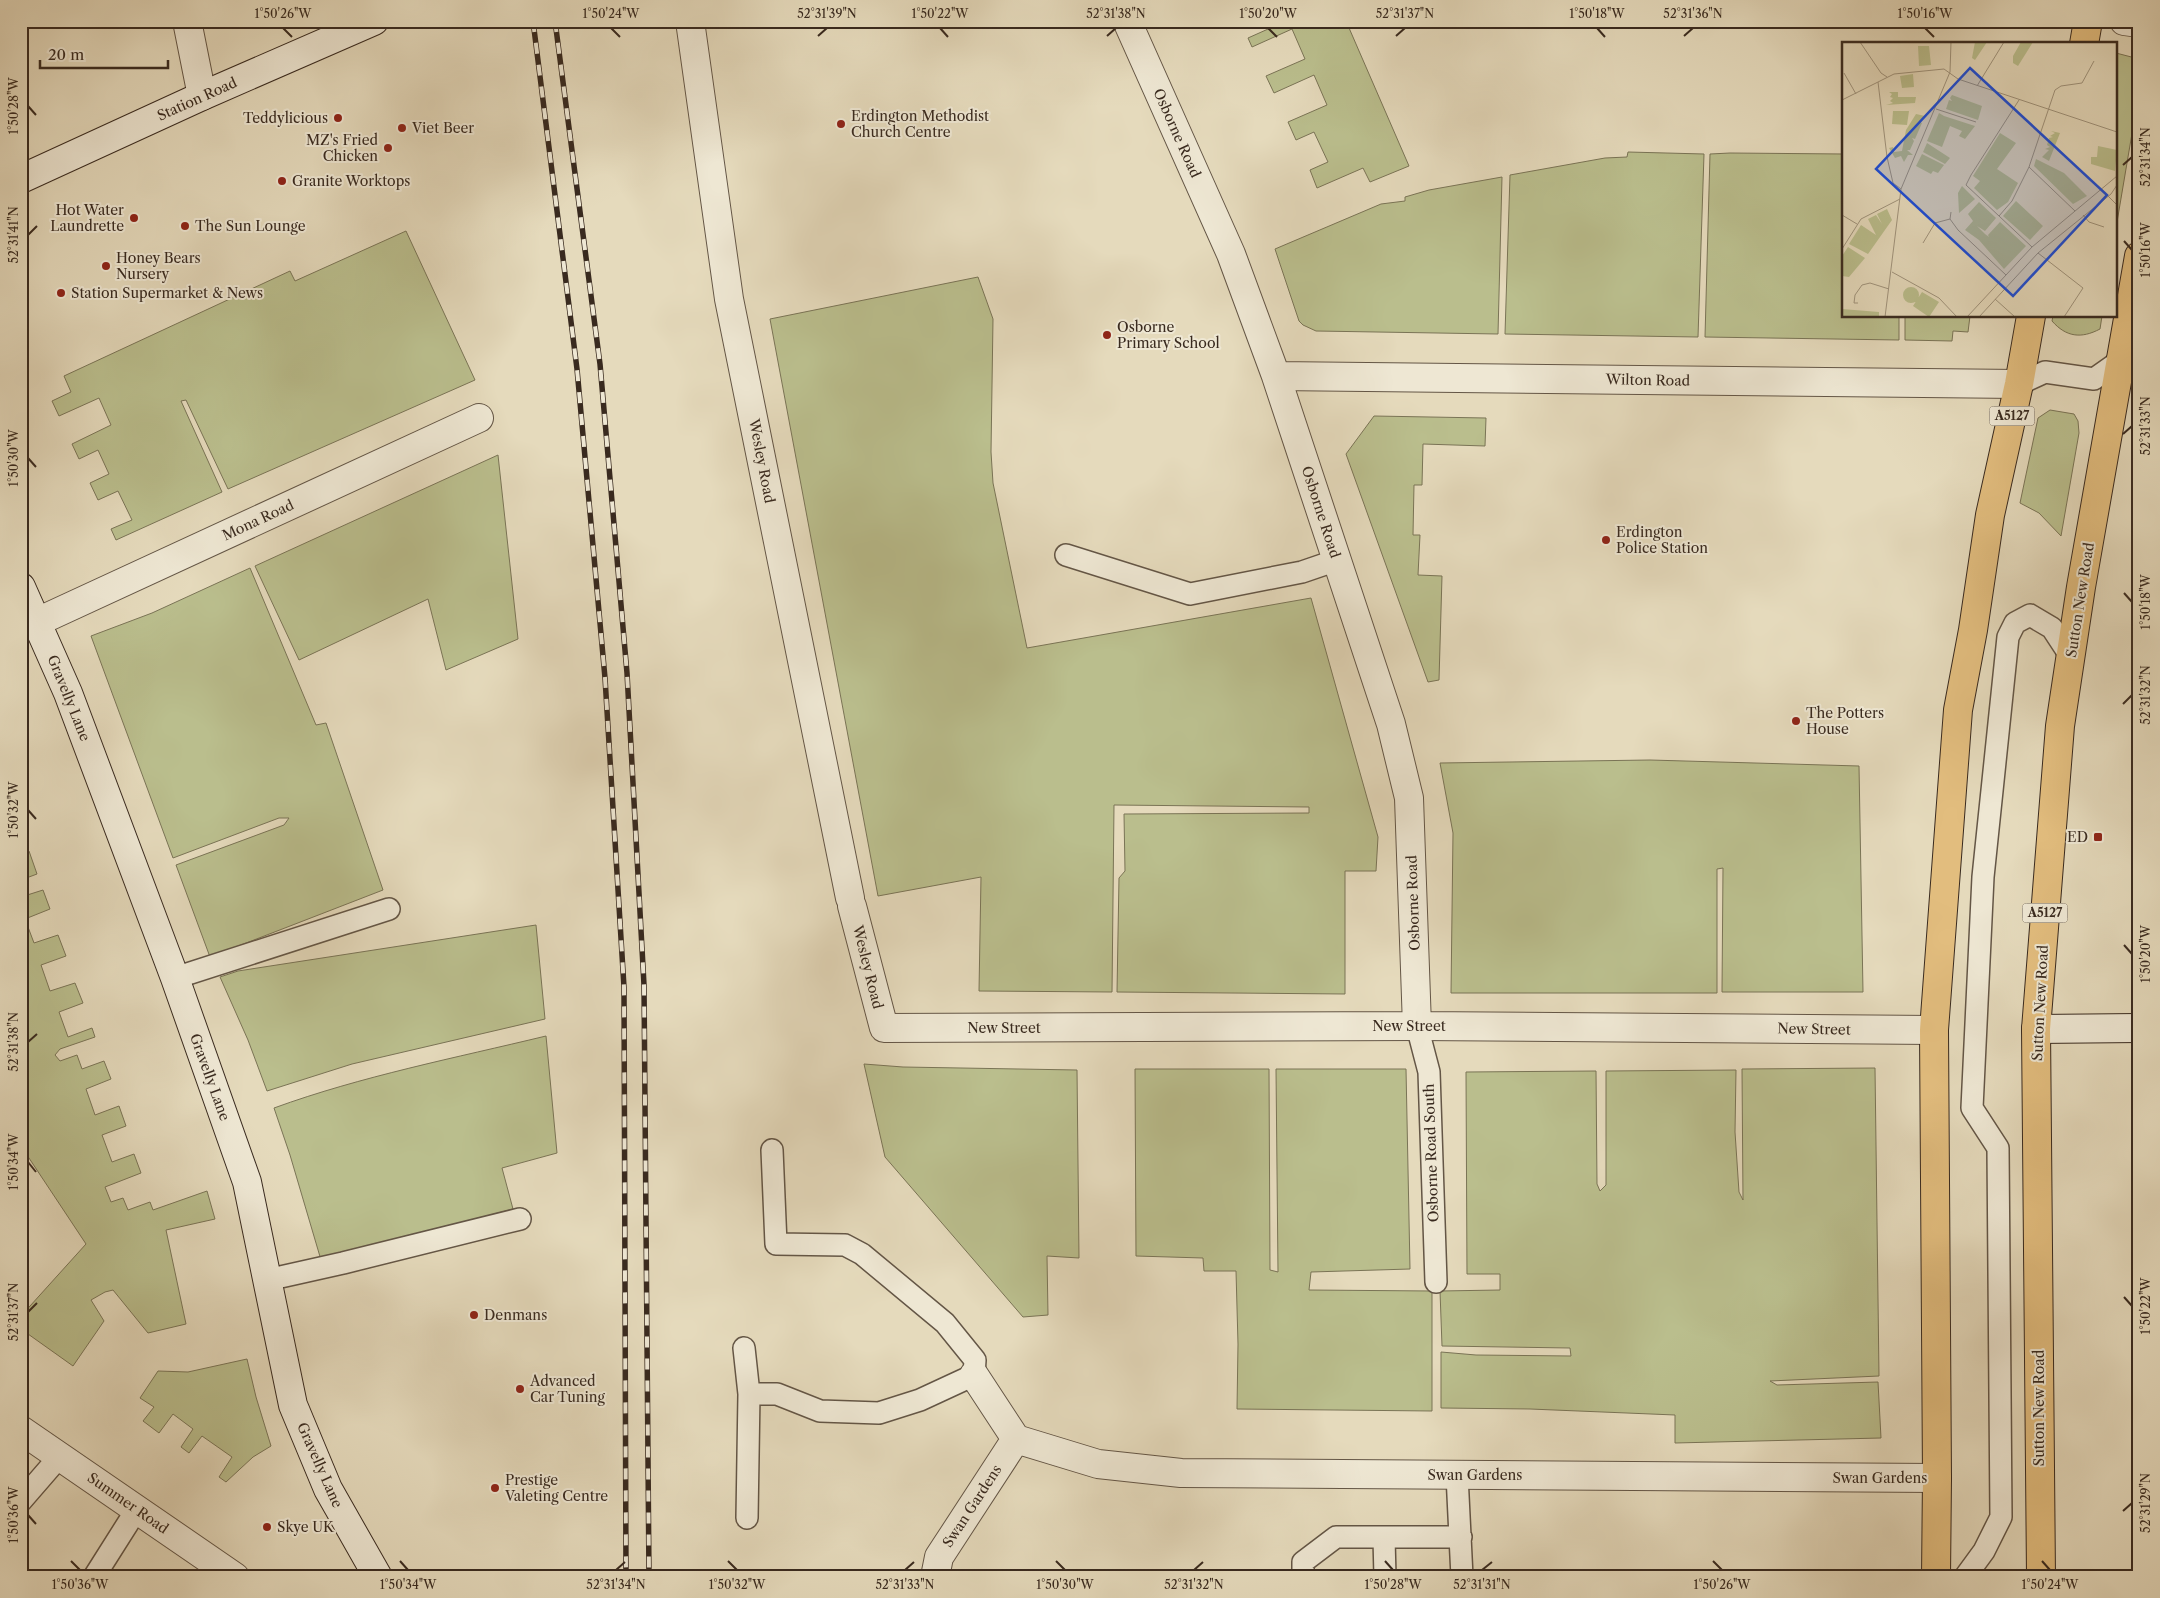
<svg xmlns="http://www.w3.org/2000/svg" width="2160" height="1598" font-family="'Libre Caslon Text',serif">
  <rect width="100%" height="100%" fill="#e5dabc"/>
  <filter id="stains"><feTurbulence type="fractalNoise" baseFrequency=".004" numOctaves="4"/><feColorMatrix values="0 0 0 0 .2 0 0 0 0 .09 0 0 0 0 .02 0 0 0 .5 -.17"/></filter>
  <radialGradient id="worn" r=".72"><stop offset=".6" stop-color="#630" stop-opacity="0"/><stop offset="1" stop-color="#630" stop-opacity=".3"/></radialGradient>
  <path fill="#babe8d" stroke="#7a7456" d="M1286 21H1346L1409 166 1370 182 1363 168 1317 188 1310 170 1328 162 1314 132 1296 140 1288 122 1327 105 1314 75 1274 93 1266 76 1305 59 1292 29 1252 47 1248 38Z
    M2116 53 2139 59V92L2116 228Z
    M1628 152 1704 154 1698 337 1505 334 1510 175 1605 158 1627 157Z
    M1730 153 1844 154V316H1899V340L1705 337 1710 154Z
    M1502 177 1498 334 1316 331 1303 325 1299 321 1275 249 1381 204 1405 201V197L1429 190Z
    M406 231 475 380 228 489 186 400 181 401 222 492 116 540 111 529 132 520 118 491 98 500 90 483 109 474 98 450 79 459 72 444 111 425 99 398 59 416 52 401 71 392 64 376 290 271 295 281Z
    M978 277 993 319 991 452 993 483 1027 648 1311 598 1378 837 1376 871H1345V994L1117 992 1119 878 1125 871 1124 814 1309 813V807L1114 805 1112 992 979 991 981 877 878 896 770 319Z
    M1905 316H1970L1968 332 1953 331 1952 341 1905 340Z
    M2053 316H2102L2100 329C2081 339 2066 337 2052 321Z
    M2050 410 2074 414 2078 421 2079 433 2061 536 2039 513 2020 503 2038 418Z
    M1374 416 1486 418 1485 446 1423 444 1422 485H1414L1413 535H1420L1418 575 1442 576 1439 680 1428 682 1346 454Z
    M498 455 518 639 446 670 428 599 299 660 255 566Z
    M250 568 316 725 326 723 383 890 210 957 176 865 284 825 289 818H279L173 858 91 636 152 613Z
    M1650 760 1859 766 1863 992H1722L1723 868 1717 869V993H1451L1453 833 1440 763Z
    M29 851 37 874 21 880V854Z
    M43 890 50 909 25 919 34 943 58 935 66 956 41 965 50 991 75 983 83 1003 59 1012 68 1037 92 1028 95 1037 60 1049 55 1055 60 1061 77 1055 82 1069 104 1061 111 1079 86 1089 95 1115 119 1106 126 1126 102 1135 112 1162 134 1154 141 1173 105 1187 111 1202 123 1198 128 1210 150 1202 153 1210 207 1191 215 1219 166 1230 186 1324 148 1333 113 1290 105 1292 91 1300 104 1321 73 1366 21 1329V1316L86 1244 21 1146V897Z
    M536 925 545 1019 352 1064 267 1091 248 1040 220 977 238 971Z
    M546 1036 557 1153 502 1168 513 1209 321 1260 290 1155 274 1108C362 1076 455 1058 546 1036Z
    M864 1064 903 1067 1077 1070 1079 1258 1047 1256 1048 1315 1023 1317 885 1157Z
    M1875 1068 1879 1376 1770 1381 1777 1385 1878 1382 1881 1438 1675 1443V1415L1530 1409 1441 1408V1352L1476 1355 1571 1356 1570 1348 1442 1346 1440 1291 1500 1290V1274H1467L1466 1072 1596 1071 1597 1184 1600 1191 1606 1185V1071L1736 1070 1735 1132 1739 1192 1743 1200 1742 1069Z
    M1135 1069H1269L1270 1270 1278 1272 1276 1069H1406L1410 1269 1311 1272 1309 1290 1432 1291V1411L1237 1409 1238 1344 1236 1271H1204L1203 1258 1136 1256Z
    M247 1359 256 1397 271 1446 253 1457 226 1482 219 1477 232 1457 202 1436 189 1453 181 1447 193 1429 173 1414 159 1433 143 1421 154 1407 140 1398 158 1371 188 1372Z"/>
  <g fill="none" stroke-linecap="round" stroke-linejoin="round">
    <g stroke="#645646" stroke-width="24">
      <path id="service" d="M2019 384 2045 372 2094 379 2121 360
        M1066 555 1190 594 1302 572 1337 560
        M175 978 389 909
        M1417 1026 1429 1072 1436 1282
        M267 1280 343 1263 520 1219
        M744 1348 749 1394 747 1518
        M749 1394H777L820 1411 879 1413 920 1400 974 1375 975 1360 945 1323 862 1254 845 1245 776 1244 772 1150
        M1457 1475 1462 1577
        M21 1501 60 1456
        M1384 1538 1385 1577
        M94 1577 137 1509
        M1303 1577V1562L1336 1537H1461
        M1965 1577 1984 1551 2001 1517 1998 1148 1972 1108 1983 877 2008 637 2015 623 2030 615 2052 628 2071 657"/>
    </g>
    <g stroke="#645646" stroke-width="30">
      <path id="minor" d="M187 21 202 96
        M690 21 729 299 850 898
        M1127 21 1231 254 1276 376 1391 724 1409 798 1417 1026
        M2124 21 2139 23
        M2121 360 2139 364
        M1276 376 2019 384
        M37 622 479 418
        M852 906 884 1028 1417 1026 1934 1030
        M974 1375 1016 1439 1098 1464 1181 1473 1937 1478
        M21 1430 235 1577
        M935 1577 939 1557 1016 1439"/>
    </g>
    <g stroke="#392a1f" stroke-width="30">
      <path id="secondary" d="M21 179 202 96 374 21
        M21 587 68 693 175 978 247 1182 293 1405 328 1489 378 1577
        M2036 1029 2139 1028"/>
    </g>
    <g stroke="#392a1f" stroke-width="30">
      <path id="primary" d="M2084 44 2088 21
        M1936 1577 1937 1478 1934 1030 1958 710 1973 630 1990 515 2019 384 2031 316
        M2041 1577 2036 1029 2060 726 2081 587 2139 256"/>
    </g>
    <use href="#service" stroke="#eee7d3" stroke-width="21"/>
    <use href="#minor" stroke="#eee7d3" stroke-width="28"/>
    <use href="#secondary" stroke="#eee7d3" stroke-width="28"/>
    <use href="#primary" stroke="#e2bd7e" stroke-width="28"/>
    <g stroke="#392a1f" stroke-width="5.5">
      <path id="rail" d="M533 21 577 369 605 678 624 987 626 1577
        M555 21 600 364 627 673 644 985 649 1577"/>
    </g>
    <use href="#rail" stroke="#eee7d3" stroke-width="4" stroke-dasharray="11" stroke-linecap="butt"/>
  </g>
  <path fill="none" stroke="#392a1f" stroke-width="2" d="M283 28 292 37M611 28 620 37M940 28 948 37M1268 28 1277 37M1597 28 1605 37M1925 28 1934 37M818 36 827 28M1107 36 1116 28M1396 36 1405 28M1684 36 1693 28M28 106 36 115M2123 165 2132 157M28 235 37 226M2124 241 2132 250M2123 434 2132 426M28 458 36 467M2124 593 2132 602M2123 704 2132 695M28 810 36 819M2124 945 2132 954M28 1042 37 1034M28 1162 36 1172M2124 1297 2132 1306M28 1312 37 1303M2123 1511 2132 1503M28 1515 36 1524M71 1561 80 1570M400 1561 408 1570M728 1561 737 1570M1056 1561 1065 1570M1385 1561 1393 1570M1713 1561 1722 1570M2042 1561 2050 1570M616 1570 625 1562M905 1570 914 1562M1194 1570 1203 1562M1482 1570 1492 1562"/>
  <g fill="#8f2418" stroke="#eee7d3" stroke-width="2">
    <circle cx="338" cy="118" r="5"/>
    <circle cx="841" cy="124" r="5"/>
    <circle cx="402" cy="128" r="5"/>
    <circle cx="388" cy="148" r="5"/>
    <circle cx="282" cy="181" r="5"/>
    <circle cx="134" cy="218" r="5"/>
    <circle cx="185" cy="226" r="5"/>
    <circle cx="106" cy="266" r="5"/>
    <circle cx="61" cy="293" r="5"/>
    <circle cx="1107" cy="335" r="5"/>
    <circle cx="1606" cy="540" r="5"/>
    <circle cx="1796" cy="721" r="5"/>
    <rect x="2093" y="832" width="10" height="10" rx="2.5"/>
    <circle cx="474" cy="1315" r="5"/>
    <circle cx="520" cy="1389" r="5"/>
    <circle cx="495" cy="1488" r="5"/>
    <circle cx="267" cy="1527" r="5"/>
  </g>
  <g text-anchor="middle" stroke-width="4" stroke-linejoin="round" paint-order="stroke">
    <g fill="#eee7d3" stroke="#6f6355" stroke-width="1">
      <rect x="1989.5" y="406.5" width="45" height="19" rx="4"/>
      <rect x="2022.5" y="903.5" width="45" height="19" rx="4"/>
    </g>
    <g font-size="12" font-weight="bold" fill="#392a1f">
      <text x="2012" y="420">A5127</text>
      <text x="2045" y="917">A5127</text>
    </g>
    <g font-size="14" fill="#392a1f" stroke="#eee7d3">
      <text transform="translate(197 99) rotate(-24)" y="5">Station Road</text>
      <text transform="translate(1177 133) rotate(66)" y="5">Osborne Road</text>
      <text transform="translate(1648 380) rotate(1)" y="5">Wilton Road</text>
      <text transform="translate(762 461) rotate(79)" y="5">Wesley Road</text>
      <text transform="translate(1321 512) rotate(72)" y="5">Osborne Road</text>
      <text transform="translate(258 520) rotate(-25)" y="5">Mona Road</text>
      <text transform="translate(2080 600) rotate(-81)" y="5">Sutton New Road</text>
      <text transform="translate(69 698) rotate(68)" y="5">Gravelly Lane</text>
      <text transform="translate(1413 903) rotate(-92)" y="5">Osborne Road</text>
      <text transform="translate(868 967) rotate(76)" y="5">Wesley Road</text>
      <text transform="translate(2040 1003) rotate(-87)" y="5">Sutton New Road</text>
      <text x="1409" y="1031">New Street</text>
      <text x="1004" y="1033">New Street</text>
      <text transform="translate(1814 1029) rotate(1)" y="5">New Street</text>
      <text transform="translate(210 1077) rotate(70)" y="5">Gravelly Lane</text>
      <text transform="translate(1431 1153) rotate(-92)" y="5">Osborne Road South</text>
      <text transform="translate(2039 1408) rotate(-90)" y="5">Sutton New Road</text>
      <text transform="translate(320 1465) rotate(66)" y="5">Gravelly Lane</text>
      <text x="1475" y="1480">Swan Gardens</text>
      <text x="1880" y="1483">Swan Gardens</text>
      <text transform="translate(128 1503) rotate(35)" y="5">Summer Road</text>
      <text transform="translate(972 1506) rotate(-57)" y="5">Swan Gardens</text>
    </g>
    <g font-size="14" fill="#392a1f" stroke="#eee7d3" text-anchor="start">
      <text x="851" y="121">Erdington Methodist<tspan x="851" dy="16">Church Centre</tspan></text>
      <text x="328" y="123" text-anchor="end">Teddylicious</text>
      <text x="412" y="133">Viet Beer</text>
      <text x="378" y="145" text-anchor="end">MZ's Fried<tspan x="378" dy="16">Chicken</tspan></text>
      <text x="292" y="186">Granite Worktops</text>
      <text x="124" y="215" text-anchor="end">Hot Water<tspan x="124" dy="16">Laundrette</tspan></text>
      <text x="195" y="231">The Sun Lounge</text>
      <text x="116" y="263">Honey Bears<tspan x="116" dy="16">Nursery</tspan></text>
      <text x="71" y="298">Station Supermarket &amp; News</text>
      <text x="1117" y="332">Osborne<tspan x="1117" dy="16">Primary School</tspan></text>
      <text x="1616" y="537">Erdington<tspan x="1616" dy="16">Police Station</tspan></text>
      <text x="1806" y="718">The Potters<tspan x="1806" dy="16">House</tspan></text>
      <text x="2088" y="842" text-anchor="end">ED</text>
      <text x="484" y="1320">Denmans</text>
      <text x="530" y="1386">Advanced<tspan x="530" dy="16">Car Tuning</tspan></text>
      <text x="505" y="1485">Prestige<tspan x="505" dy="16">Valeting Centre</tspan></text>
      <text x="277" y="1532">Skye UK</text>
    </g>
  </g>
  <g transform="translate(1842 42)">
    <rect width="275" height="275" fill="#e5dabc"/>
    <path d="M133 0H145L133 18 130 16ZM179 0H191L176 24 171 21V14ZM76 4H87L89 23 77 24ZM71 32 72 45 60 46 58 34ZM47 50H56V55H74L73 61 44 63 51 61 48 59 51 56 48 55 50 52ZM110 53 140 64 136 78 104 67 107 58 110 59 108 56ZM51 69H67L65 83 50 82ZM97 71 102 74 133 84 123 97 117 94 120 89 108 84 100 105 85 99ZM74 72 83 74 77 80 80 81 73 97 70 96 72 99 68 108H65L71 113H66L62 120 59 114 53 116 47 106 51 105 52 110 60 109 64 88ZM209 89 218 91 207 119 200 115 207 108 203 107 208 105 205 103 207 96 211 95 208 94 213 91ZM158 91 174 101 155 127 176 141 166 160 155 168 132 146 138 139 131 134ZM85 101 108 116 103 122 81 110ZM256 104 275 108 273 129 249 122V115H255ZM80 112 102 123 96 131 91 129 89 132 74 124ZM194 117 222 131 245 154 231 162 192 124ZM120 144 133 157 117 171 116 151ZM174 159 201 184 188 198 161 174ZM137 160 154 176 143 189 135 184 143 192 147 195 146 193 158 180 184 204 162 227 137 198 123 188 131 179 126 172ZM45 167 50 178 26 212 7 202 19 183 34 193 26 177 34 173 40 182 35 172ZM6 205 23 216 7 235 0 234V214ZM61 253a8 8 0 1 1 16 0a8 8 0 1 1-16 0ZM80 250 97 260 87 275 71 264ZM0 267 37 270V275H0Z" fill="#babe8d"/>
    <path fill="none" stroke="#a0947d" stroke-width="1" d="M18 0 39 31 45 35M2 31 14 52M36 40 45 115 51 141 59 147M135 44 162 0M0 58 52 32 102 27 116 37 275 90M94 67 134 80M187 125 233 169M129 133 124 143 190 205M129 133 177 58M261 149 275 163M109 170 108 177 116 188 164 233M0 173 15 182M241 173 247 180 262 185M157 174 170 159 187 125 213 48 219 44 240 41 252 19M81 201 93 181 108 177M0 207 19 177 58 157M196 211 241 246 222 275M50 230 97 256 115 275M153 257 173 275M16 261H12L13 253 20 243 28 241 47 247M43 275 59 147 108 30 109 0M125 275 190 205 275 134M137 275 196 211 269 152 275 143"/>
    <path fill="#1d4ed8" fill-opacity="0.15" stroke="#1d4ed8" stroke-width="2.5" d="M128 26 265 153 171 254 34 127Z"/>
    <rect width="275" height="275" fill="none" stroke="#392a1f" stroke-width="2.5"/>
  </g>
  <rect width="2160" height="1598" fill="none" stroke="#e5dabc" stroke-width="55"/>
  <path d="M40 60v8h128v-8" fill="none" stroke="#392a1f" stroke-width="2.5"/>
  <text x="48" y="60" font-size="15" fill="#392a1f" stroke="#eee7d3" stroke-width="4" paint-order="stroke">20 m</text>
  <rect x="28" y="28" width="2104" height="1542" fill="none" stroke="#392a1f" stroke-width="2"/>
  <g font-size="12" text-anchor="middle" fill="#392a1f">
    <text x="283" y="18">1°50'26"W</text>
    <text x="611" y="18">1°50'24"W</text>
    <text x="827" y="18">52°31'39"N</text>
    <text x="940" y="18">1°50'22"W</text>
    <text x="1116" y="18">52°31'38"N</text>
    <text x="1268" y="18">1°50'20"W</text>
    <text x="1405" y="18">52°31'37"N</text>
    <text x="1597" y="18">1°50'18"W</text>
    <text x="1693" y="18">52°31'36"N</text>
    <text x="1925" y="18">1°50'16"W</text>
    <text transform="translate(14 106) rotate(-90)" y="4">1°50'28"W</text>
    <text transform="translate(2146 157) rotate(-90)" y="4">52°31'34"N</text>
    <text transform="translate(14 235) rotate(-90)" y="4">52°31'41"N</text>
    <text transform="translate(2146 250) rotate(-90)" y="4">1°50'16"W</text>
    <text transform="translate(2146 426) rotate(-90)" y="4">52°31'33"N</text>
    <text transform="translate(14 458) rotate(-90)" y="4">1°50'30"W</text>
    <text transform="translate(2146 602) rotate(-90)" y="4">1°50'18"W</text>
    <text transform="translate(2146 695) rotate(-90)" y="4">52°31'32"N</text>
    <text transform="translate(14 810) rotate(-90)" y="4">1°50'32"W</text>
    <text transform="translate(2146 954) rotate(-90)" y="4">1°50'20"W</text>
    <text transform="translate(14 1042) rotate(-90)" y="4">52°31'38"N</text>
    <text transform="translate(14 1162) rotate(-90)" y="4">1°50'34"W</text>
    <text transform="translate(2146 1306) rotate(-90)" y="4">1°50'22"W</text>
    <text transform="translate(14 1312) rotate(-90)" y="4">52°31'37"N</text>
    <text transform="translate(2146 1503) rotate(-90)" y="4">52°31'29"N</text>
    <text transform="translate(14 1515) rotate(-90)" y="4">1°50'36"W</text>
    <text x="80" y="1589">1°50'36"W</text>
    <text x="408" y="1589">1°50'34"W</text>
    <text x="616" y="1589">52°31'34"N</text>
    <text x="737" y="1589">1°50'32"W</text>
    <text x="905" y="1589">52°31'33"N</text>
    <text x="1065" y="1589">1°50'30"W</text>
    <text x="1194" y="1589">52°31'32"N</text>
    <text x="1393" y="1589">1°50'28"W</text>
    <text x="1482" y="1589">52°31'31"N</text>
    <text x="1722" y="1589">1°50'26"W</text>
    <text x="2050" y="1589">1°50'24"W</text>
  </g>
  <rect width="100%" height="100%" filter="url(#stains)"/>
  <rect width="100%" height="100%" fill="url(#worn)"/>
</svg>
